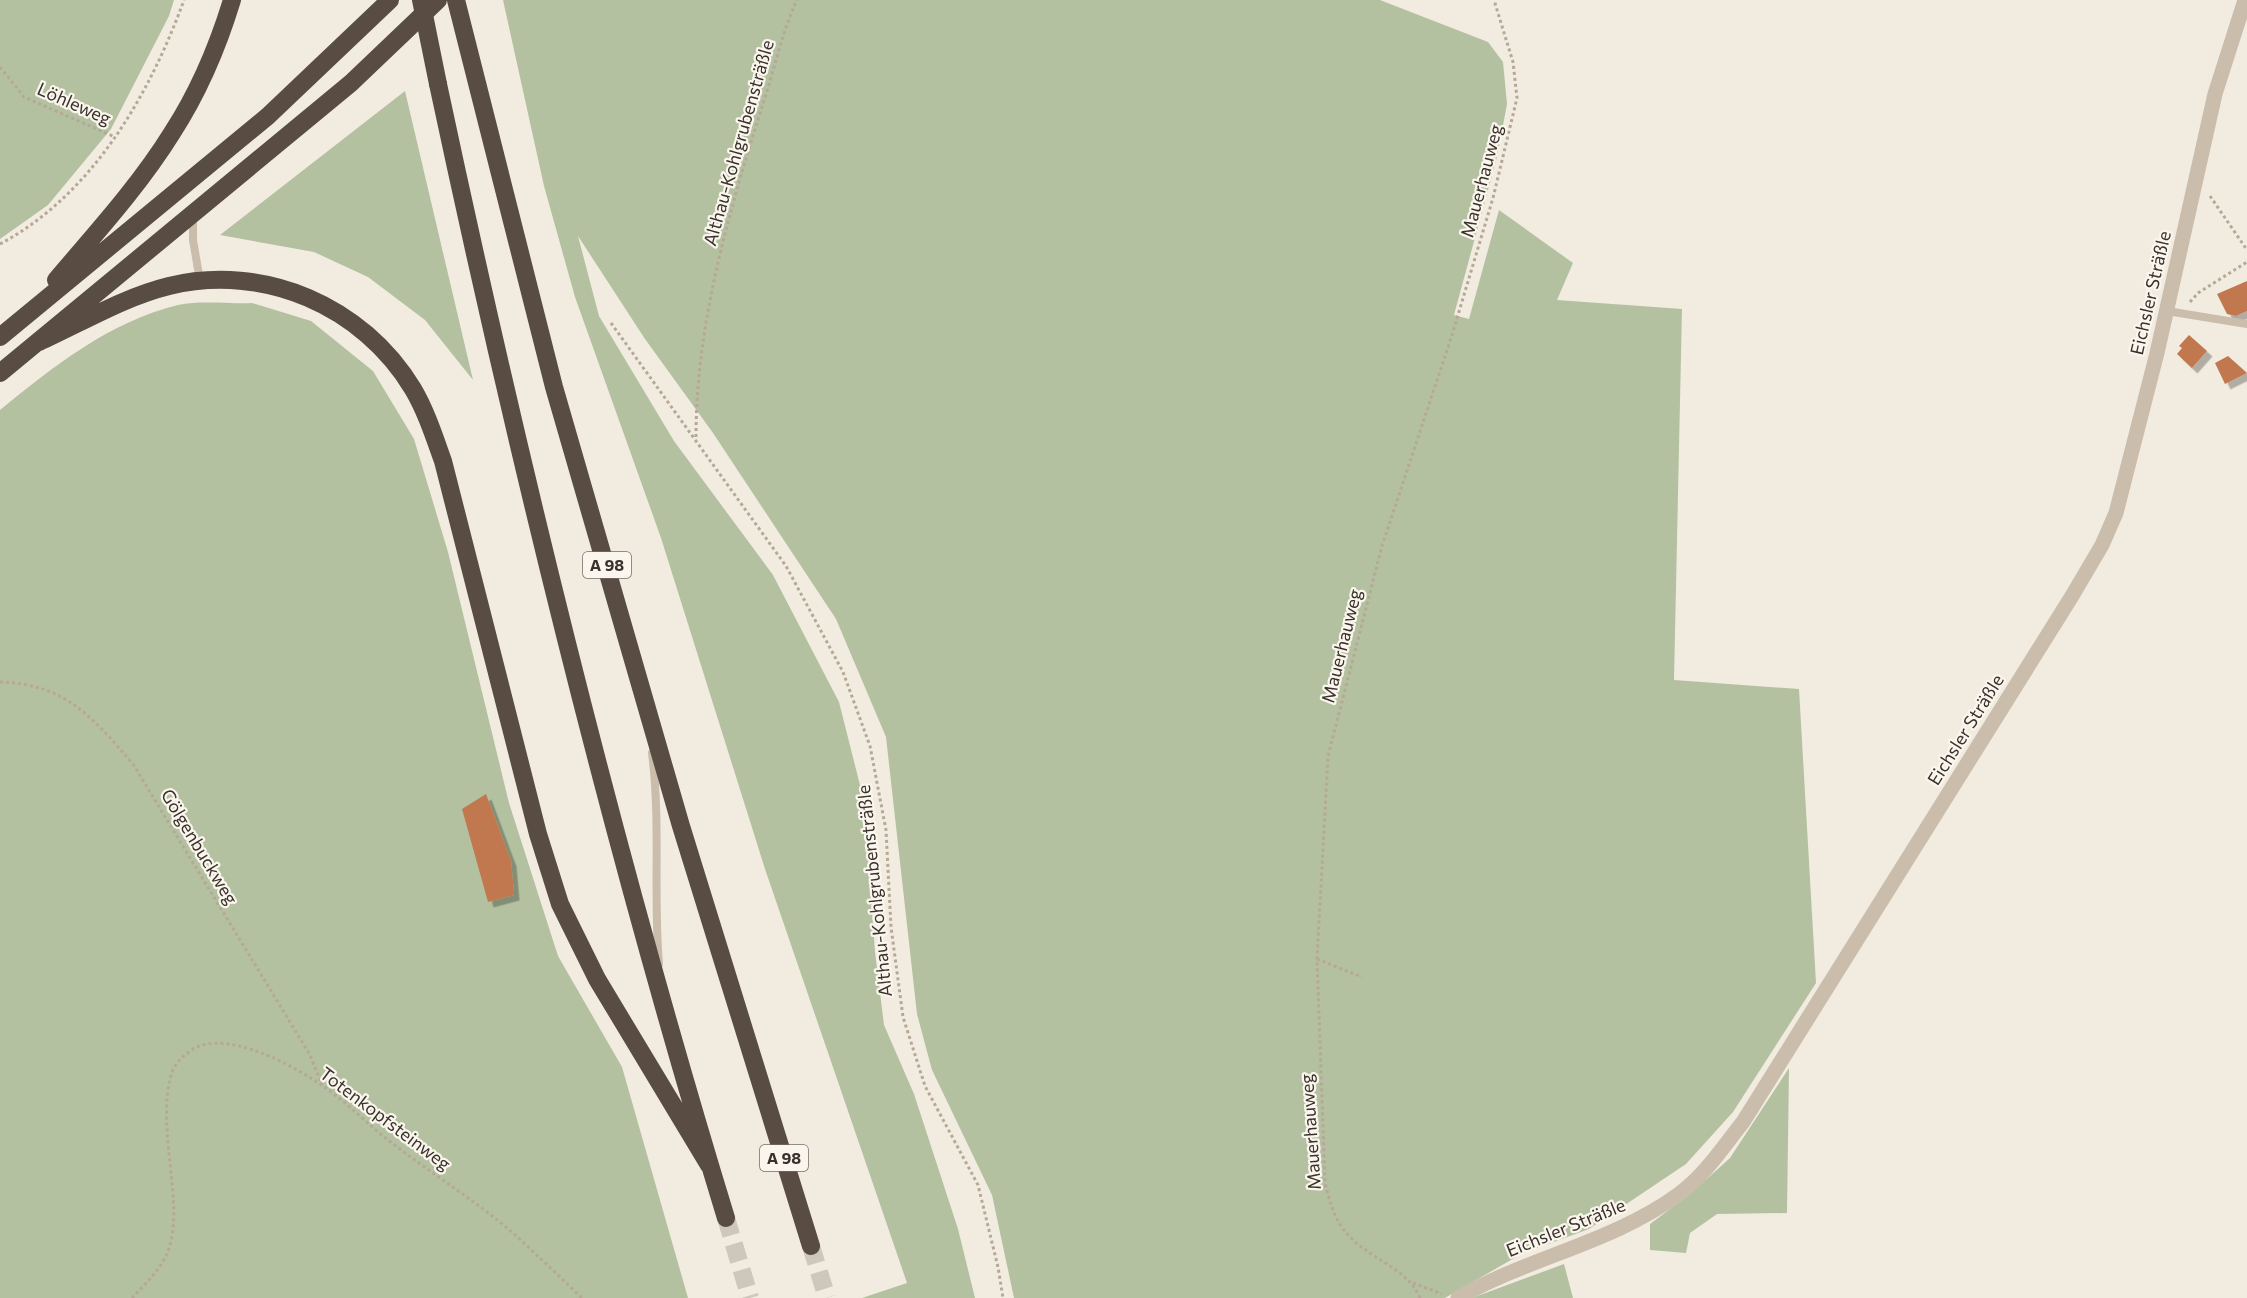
<svg xmlns="http://www.w3.org/2000/svg" width="2247" height="1298" font-family="Commissioner,sans-serif">
  <defs>
    <filter id="shadow"><feDropShadow dx="5.5" dy="5.5" stdDeviation="0" flood-color="#0004"/></filter>
  </defs>
  <rect width="100%" height="100%" fill="#f2ece0"/>
  <path fill="#b3c1a0" d="M0 0H174L169 16 111 129 48 205 0 239Z
    M503 0H1380L1488 42 1503 62 1507 104 1497 157 1454 315 1469 319 1499 210 1573 263 1557 300 1682 309 1674 680 1799 689 1816 983 1733 1112 1686 1164 1589 1229 1523 1253 1445 1298H1014L992 1195 932 1070 917 1014 886 737 836 619 713 433 645 339 578 236 599 316 674 441 773 575 839 702 864 801 875 952 884 1025 914 1094 958 1229 975 1298H862L907 1283 765 869 661 538 575 297 544 186Z
    M405 91 473 380 425 320 368 277 314 252 220 235Z
    M252 303 311 321 373 371 414 439 448 552 509 803 558 956 622 1067 688 1298H0V410C54 366 109 322 178 305 201 300 229 304 252 303Z
    M1789 1068 1787 1213 1717 1214 1690 1233 1686 1253 1650 1250V1224L1689 1195 1730 1158Z
    M1564 1264 1573 1298H1472Z"/>
  <path fill="#c17850" filter="url(#shadow)" d="M2247 281V311L2236 316 2227 314 2217 294Z
    M2189 335 2207 351 2192 368 2177 354 2182 348 2179 346Z
    M2228 356 2247 373 2225 384 2215 363Z
    M486 794 511 861 514 895 488 902 462 809Z"/>
  <g fill="none" stroke-linecap="round" stroke-linejoin="round">
    <path stroke="#cdc7bc" stroke-width="18" stroke-dasharray="18 9" stroke-linecap="butt" d="M726 1218 750 1298
      M811 1246 827 1298"/>
    <path stroke="#b6a896" stroke-width="3" stroke-dasharray="3 3" stroke-linecap="butt" d="M0 67 24 97 115 137
      M2210 196 2247 250
      M0 244C92 195 149 96 184 0
      M2190 302 2198 293 2247 262
      M611 323 786 566 843 672 870 746 886 830 891 927 903 1017 925 1086 978 1185 998 1267 1003 1298
      M696 437C696 323 729 212 763 104 774 70 782 32 797 0
      M0 682C66 684 92 717 133 764L310 1055 322 1085
      M1317 959 1362 977
      M1413 1283 1442 1294
      M132 1298C144 1285 158 1272 166 1256 188 1208 154 1129 172 1072 176 1062 184 1055 193 1049 228 1029 294 1066 323 1086 349 1104 371 1128 396 1146 435 1176 476 1201 513 1233 536 1254 559 1276 582 1298
      M1420 1298C1407 1268 1372 1260 1350 1237 1335 1222 1330 1203 1325 1183L1317 959 1328 756 1382 546 1452 335 1493 198 1517 98 1513 62 1494 0"/>
    <path stroke="#cabdac" stroke-width="8" d="M193 216V240L200 281
      M2167 311 2247 324
      M652 753C661 823 653 894 659 964"/>
    <path stroke="#cabdac" stroke-width="15" d="M1458 1298C1529 1257 1612 1243 1679 1194 1705 1175 1723 1147 1743 1122L2072 596 2102 545 2116 513 2157 353 2215 94 2245 0"/>
    <path stroke="#594c42" stroke-width="18" d="M456 0 554 387 681 826 811 1246
      M438 84C519 465 612 845 726 1218
      M56 280C96 233 139 186 172 133 198 93 218 46 232 0
      M0 337 268 116 390 0
      M39 342C81 323 124 297 169 286 264 263 363 306 413 389 426 411 434 436 443 461L538 834 560 904 597 979 709 1165
      M0 373 351 83 438 0"/>
    <path stroke="#594c42" stroke-width="18" d="M421 0 438 84"/>
  </g>
  <g text-anchor="middle" stroke-width="4.5" stroke-linejoin="round" paint-order="stroke">
    <g fill="#faf5ed" stroke="#736c65" stroke-width="1.5">
      <rect x="583" y="552" width="48" height="26" rx="4.5"/>
      <rect x="760" y="1145" width="48" height="26" rx="4.5"/>
    </g>
    <g font-size="16" font-weight="bold" fill="#39312b">
      <text x="607" y="571">A 98</text>
      <text x="784" y="1164">A 98</text>
    </g>
    <g font-size="18" fill="#39312b" stroke="#faf5ed">
      <text transform="translate(74 104) rotate(24)" y="6">Löhleweg</text>
      <text transform="translate(739 143) rotate(-74)" y="6">Althau-Kohlgrubensträßle</text>
      <text transform="translate(1482 181) rotate(-75)" y="6">Mauerhauweg</text>
      <text transform="translate(2151 293) rotate(-77)" y="6">Eichsler Sträßle</text>
      <text transform="translate(1342 646) rotate(-76)" y="6">Mauerhauweg</text>
      <text transform="translate(1966 730) rotate(-58)" y="6">Eichsler Sträßle</text>
      <text transform="translate(199 847) rotate(59)" y="6">Gölgenbuckweg</text>
      <text transform="translate(875 891) rotate(-96)" y="6">Althau-Kohlgrubensträßle</text>
      <text transform="translate(385 1119) rotate(37)" y="6">Totenkopfsteinweg</text>
      <text transform="translate(1311 1132) rotate(-94)" y="6">Mauerhauweg</text>
      <text transform="translate(1566 1228) rotate(-22)" y="6">Eichsler Sträßle</text>
    </g>
  </g>
</svg>
